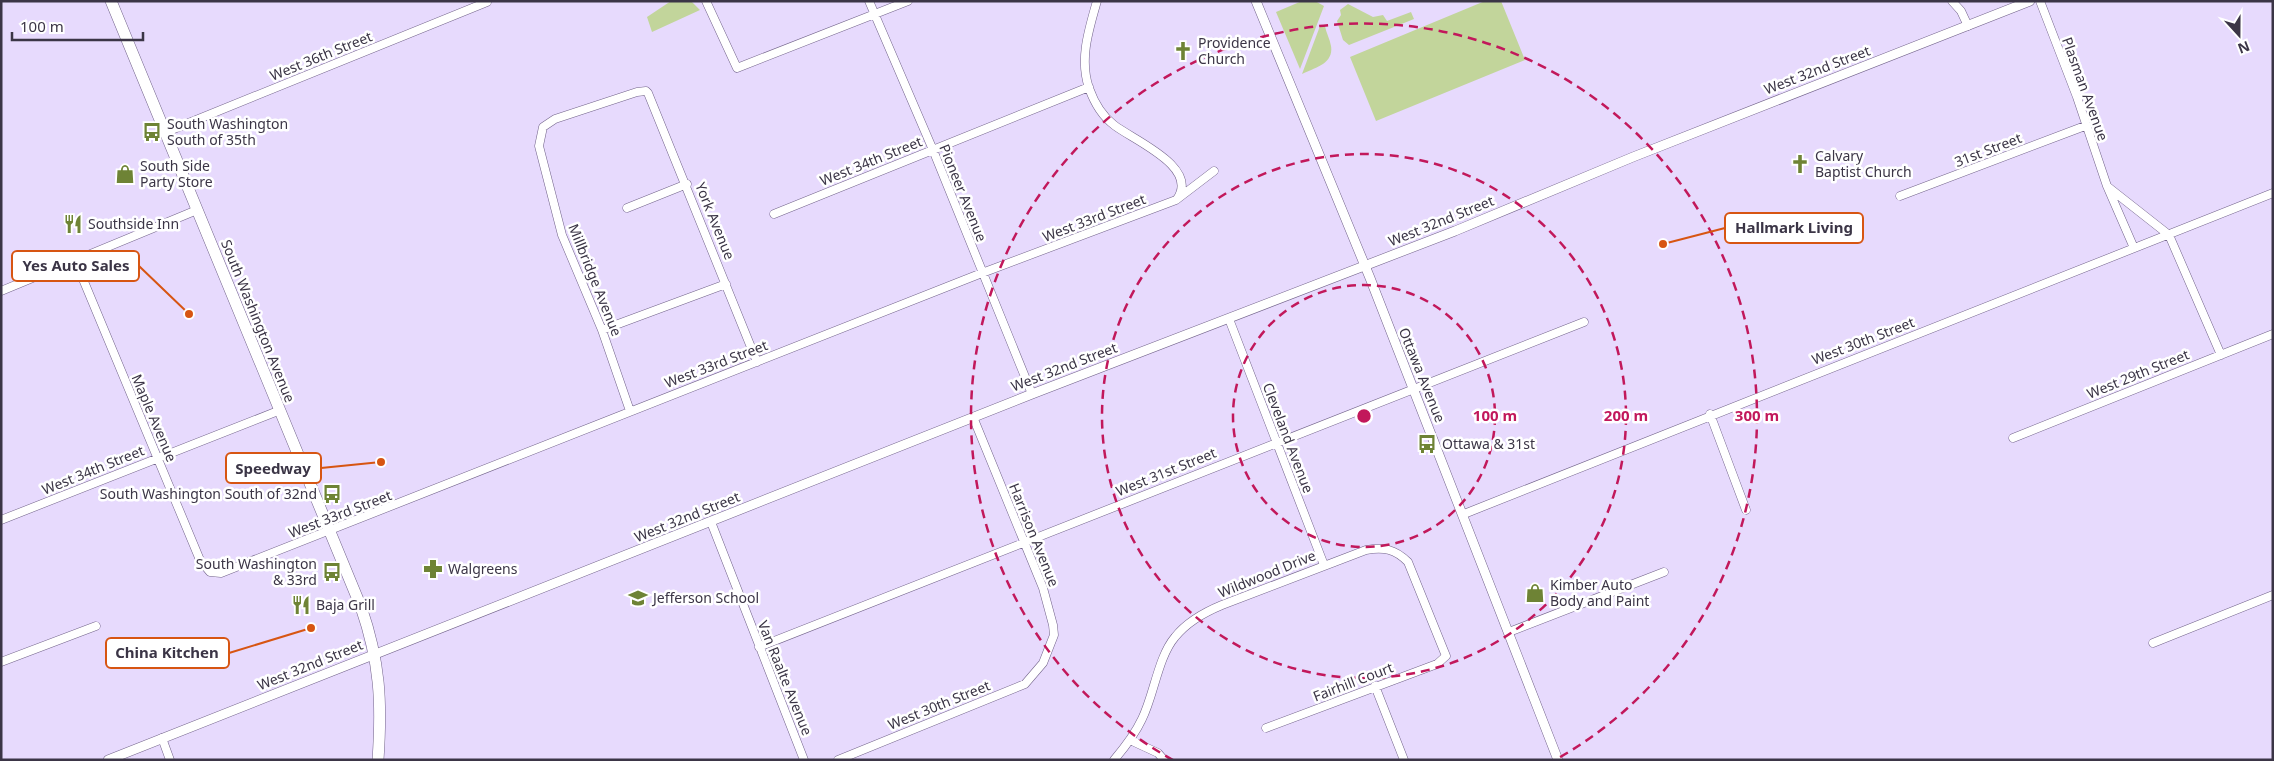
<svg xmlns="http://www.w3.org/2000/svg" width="2274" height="761" font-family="'Noto Sans',sans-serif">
  <rect width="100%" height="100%" fill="#e7dafd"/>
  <path fill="#c2d59b" d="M671 1H691L700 10 652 32 647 17Z
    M1302 1H1315L1324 6 1300 69 1276 12Z
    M1485 1H1501L1525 60 1376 121 1350 57Z
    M1348 4 1373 17 1383 15 1387 21 1411 12 1414 19 1349 45 1343 40 1337 21 1341 15 1340 10Z
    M1320 26H1325C1326 33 1330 39 1331 46 1334 64 1314 68 1302 74Z"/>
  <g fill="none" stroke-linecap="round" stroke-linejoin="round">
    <g stroke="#72638a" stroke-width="9">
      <path id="minor" d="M706 1 737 68 908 1
        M869 1 933 150 1032 394
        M1097 1C1089 29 1079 59 1089 88 1094 102 1102 116 1114 125 1133 140 1200 167 1177 199
        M1952 1 1961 11 1968 26
        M2040 1 2077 97 2107 186 2134 248
        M164 133 487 2
        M2108 187 2169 235 2221 355
        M1900 196 2085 126
        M627 208 687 184
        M774 214 1089 87
        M75 260 200 560 210 572 221 573 982 273 1176 200 1214 171
        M1 291 197 210
        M1229 319 1324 565
        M602 330 726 284
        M630 411 602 330 562 235 539 146 543 127 555 119 637 92 646 91 648 93 757 362
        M1710 414 1746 510
        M2013 438 2273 334
        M1464 514 2273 193
        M1 520 278 411
        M711 522 804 760
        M1509 632 1664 572
        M2153 643 2273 595
        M759 647 1584 322
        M1 662 96 626
        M1375 686 1404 760
        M162 738 170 760
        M1130 740 1158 753 1164 760
        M838 760 1025 684 1043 663 1054 635 1053 625 1043 588 973 417
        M1114 760C1125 747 1135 734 1142 719 1154 695 1158 657 1175 637 1187 622 1205 612 1222 605L1366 550C1384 547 1395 549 1408 562L1446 656 1437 664 1266 728"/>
    </g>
    <g stroke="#72638a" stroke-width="10">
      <path id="tertiary" d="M1256 1 1370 278 1558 760
        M108 760 1032 394 1455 231 1633 157 2030 1"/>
    </g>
    <g stroke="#72638a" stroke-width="12">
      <path id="primary" d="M111 1 361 607C380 662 382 702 378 760"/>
    </g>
    <use href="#minor" stroke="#fff" stroke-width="8"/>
    <use href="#tertiary" stroke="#fff" stroke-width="9"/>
    <use href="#primary" stroke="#fff" stroke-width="11"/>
  </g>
  <g fill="none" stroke="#c2185b" stroke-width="2.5" stroke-dasharray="9 6">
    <circle cx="1364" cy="416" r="131"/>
    <circle cx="1364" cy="416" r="262"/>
    <path d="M1173 760A393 393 0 1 1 1555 760"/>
  </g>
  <defs>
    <g id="church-bare" transform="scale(1.5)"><path d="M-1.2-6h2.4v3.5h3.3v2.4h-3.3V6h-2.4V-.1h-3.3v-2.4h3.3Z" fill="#6e8335" stroke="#fff" stroke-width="2.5" paint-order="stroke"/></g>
    <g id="bus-bare" transform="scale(1.5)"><path d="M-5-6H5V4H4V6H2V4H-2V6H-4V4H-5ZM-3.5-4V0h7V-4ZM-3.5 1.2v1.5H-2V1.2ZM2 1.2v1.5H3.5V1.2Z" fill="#6e8335" stroke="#fff" stroke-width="2.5" paint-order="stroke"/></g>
    <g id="shop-bare" transform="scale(1.5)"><path d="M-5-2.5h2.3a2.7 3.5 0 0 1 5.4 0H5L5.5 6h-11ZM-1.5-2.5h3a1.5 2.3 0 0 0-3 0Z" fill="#6e8335" stroke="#fff" stroke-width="2.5" paint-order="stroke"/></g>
    <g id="restaurant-bare" transform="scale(1.5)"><path d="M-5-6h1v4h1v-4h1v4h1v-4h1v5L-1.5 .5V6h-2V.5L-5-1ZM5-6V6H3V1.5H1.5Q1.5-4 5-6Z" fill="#6e8335" stroke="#fff" stroke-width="2.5" paint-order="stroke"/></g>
    <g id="pharmacy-bare" transform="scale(1.5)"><path d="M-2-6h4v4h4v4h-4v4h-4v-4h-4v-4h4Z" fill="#6e8335" stroke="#fff" stroke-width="2.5" paint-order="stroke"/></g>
    <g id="school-bare" transform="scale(1.5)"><path d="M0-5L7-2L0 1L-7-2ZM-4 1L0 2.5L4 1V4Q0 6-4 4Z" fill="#6e8335" stroke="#fff" stroke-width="2.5" paint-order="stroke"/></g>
  </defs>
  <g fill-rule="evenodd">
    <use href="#church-bare" x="1183" y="51"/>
    <use href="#bus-bare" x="152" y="132"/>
    <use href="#church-bare" x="1800" y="164"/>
    <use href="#shop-bare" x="125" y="174"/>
    <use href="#restaurant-bare" x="73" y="224"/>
    <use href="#bus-bare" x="1427" y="444"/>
    <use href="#bus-bare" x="332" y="494"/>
    <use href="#pharmacy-bare" x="433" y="569"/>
    <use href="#bus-bare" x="332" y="572"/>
    <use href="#shop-bare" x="1535" y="593"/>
    <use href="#school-bare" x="638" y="598"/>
    <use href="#restaurant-bare" x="301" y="605"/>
  </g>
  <g text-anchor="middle" stroke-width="5" stroke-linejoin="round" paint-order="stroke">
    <g font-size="14" fill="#3b3546" stroke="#fff" text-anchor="start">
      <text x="1198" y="48">Providence<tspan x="1198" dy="16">Church</tspan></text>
      <text x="167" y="129">South Washington<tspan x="167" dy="16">South of 35th</tspan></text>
      <text x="1815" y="161">Calvary<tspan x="1815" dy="16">Baptist Church</tspan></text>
      <text x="140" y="171">South Side<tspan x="140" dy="16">Party Store</tspan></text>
      <text x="88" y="229">Southside Inn</text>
      <text x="1442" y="449">Ottawa &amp; 31st</text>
      <text x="317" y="499" text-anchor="end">South Washington South of 32nd</text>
      <text x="317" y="569" text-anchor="end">South Washington<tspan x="317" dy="16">&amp; 33rd</tspan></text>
      <text x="448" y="574">Walgreens</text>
      <text x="1550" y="590">Kimber Auto<tspan x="1550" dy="16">Body and Paint</tspan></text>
      <text x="653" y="603">Jefferson School</text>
      <text x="316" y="610">Baja Grill</text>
    </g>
    <g font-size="14" fill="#3b3546" stroke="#fff">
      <text transform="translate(321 56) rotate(-22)" y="5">West 36th Street</text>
      <text transform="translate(1817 70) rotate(-21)" y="5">West 32nd Street</text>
      <text transform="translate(2085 89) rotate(70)" y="5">Plasman Avenue</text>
      <text transform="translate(1988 150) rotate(-21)" y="5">31st Street</text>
      <text transform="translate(871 161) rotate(-22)" y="5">West 34th Street</text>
      <text transform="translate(963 193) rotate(68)" y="5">Pioneer Avenue</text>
      <text transform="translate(1094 218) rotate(-21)" y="5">West 33rd Street</text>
      <text transform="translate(715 221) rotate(68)" y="5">York Avenue</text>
      <text transform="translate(1441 221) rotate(-22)" y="5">West 32nd Street</text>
      <text transform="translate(595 280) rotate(68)" y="5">Millbridge Avenue</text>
      <text transform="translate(258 321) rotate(68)" y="5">South Washington Avenue</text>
      <text transform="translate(1863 341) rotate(-21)" y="5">West 30th Street</text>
      <text transform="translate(716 364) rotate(-21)" y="5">West 33rd Street</text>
      <text transform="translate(1064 367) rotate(-21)" y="5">West 32nd Street</text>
      <text transform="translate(2138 374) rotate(-22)" y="5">West 29th Street</text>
      <text transform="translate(1422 375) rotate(68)" y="5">Ottawa Avenue</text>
      <text transform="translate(154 418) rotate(67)" y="5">Maple Avenue</text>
      <text transform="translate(1288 438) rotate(69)" y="5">Cleveland Avenue</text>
      <text transform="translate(93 470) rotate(-22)" y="5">West 34th Street</text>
      <text transform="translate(1166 472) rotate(-22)" y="5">West 31st Street</text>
      <text transform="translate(340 514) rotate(-21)" y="5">West 33rd Street</text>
      <text transform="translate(687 517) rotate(-22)" y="5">West 32nd Street</text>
      <text transform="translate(1034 535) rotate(68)" y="5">Harrison Avenue</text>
      <text transform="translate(1267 574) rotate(-22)" y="5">Wildwood Drive</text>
      <text transform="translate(310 665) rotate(-22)" y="5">West 32nd Street</text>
      <text transform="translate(785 678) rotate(68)" y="5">Van Raalte Avenue</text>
      <text transform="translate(1353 682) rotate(-21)" y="5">Fairhill Court</text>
      <text transform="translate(939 705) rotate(-22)" y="5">West 30th Street</text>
    </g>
  </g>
  <circle cx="1364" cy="416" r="8" fill="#c2185b" stroke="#fff" stroke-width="2.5"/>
  <g font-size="15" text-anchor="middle" font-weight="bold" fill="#c2185b" stroke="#fff" stroke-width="5" stroke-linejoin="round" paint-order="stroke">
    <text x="1495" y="421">100 m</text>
    <text x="1626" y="421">200 m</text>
    <text x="1757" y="421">300 m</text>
  </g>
  <path fill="none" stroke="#d75512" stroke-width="2" d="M1663 244L1725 228M189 314L139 266M381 462L321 468M311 628L229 653"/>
  <g fill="#d75512" stroke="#fff" stroke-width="2">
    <circle cx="1663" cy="244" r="5"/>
    <circle cx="189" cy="314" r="5"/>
    <circle cx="381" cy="462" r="5"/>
    <circle cx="311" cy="628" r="5"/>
  </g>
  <g fill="#fff" stroke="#d75512" stroke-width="2">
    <rect x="1725" y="213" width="138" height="30" rx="5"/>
    <rect x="12" y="251" width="127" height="30" rx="5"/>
    <rect x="226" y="453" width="95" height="30" rx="5"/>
    <rect x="106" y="638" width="123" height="30" rx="5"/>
  </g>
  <g font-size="15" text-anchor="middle" font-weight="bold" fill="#3b3546">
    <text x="1794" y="233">Hallmark Living</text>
    <text x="76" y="271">Yes Auto Sales</text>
    <text x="273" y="474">Speedway</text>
    <text x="167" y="658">China Kitchen</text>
  </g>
  <rect width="2274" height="761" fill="none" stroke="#3b3546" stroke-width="5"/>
  <g transform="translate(2239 35) rotate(159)" stroke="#ffffff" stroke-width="4" paint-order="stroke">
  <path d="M0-4L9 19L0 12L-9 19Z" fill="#3b3546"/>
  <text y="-8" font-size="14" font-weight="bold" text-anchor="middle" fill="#3b3546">N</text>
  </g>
  <path d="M12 32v8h131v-8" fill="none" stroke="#3b3546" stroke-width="2.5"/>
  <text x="20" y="32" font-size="15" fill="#3b3546" stroke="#ffffff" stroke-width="4" paint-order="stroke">100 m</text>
</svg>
